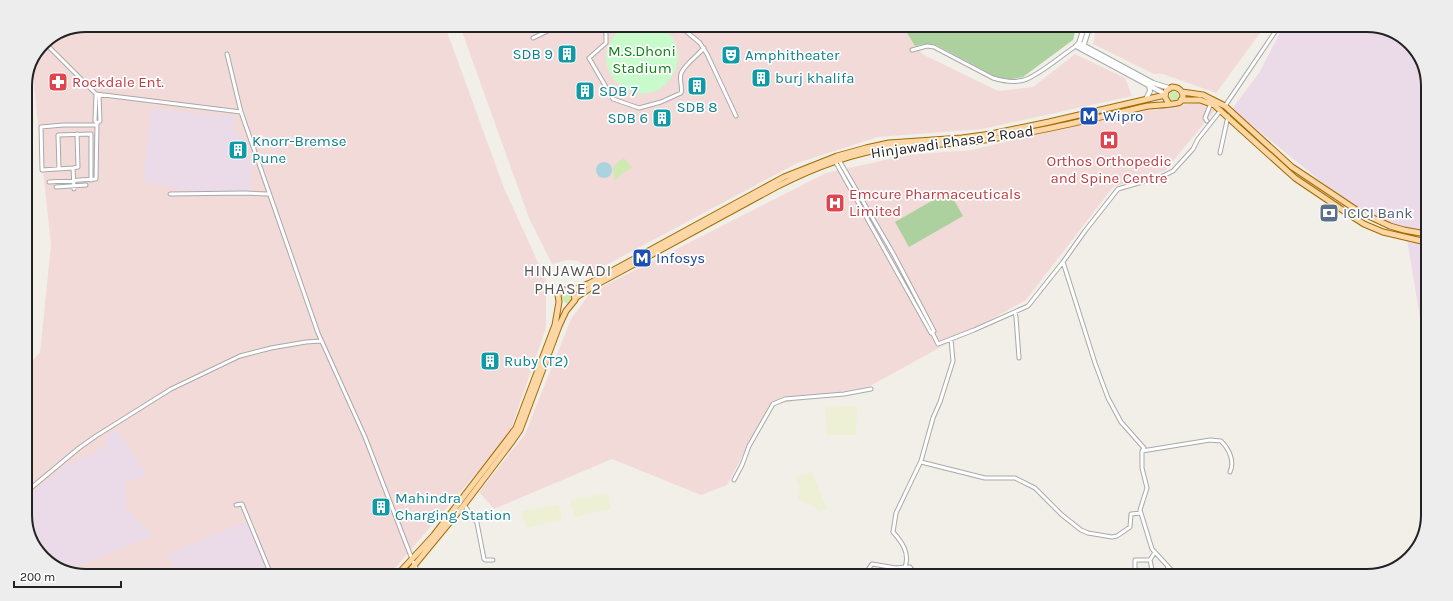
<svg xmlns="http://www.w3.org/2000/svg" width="1453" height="601" font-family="Karla,sans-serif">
  <rect width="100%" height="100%" fill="#f2efe9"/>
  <path fill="#f2dad9" d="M86 25 445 26 504 188 546 280V328L508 437 442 513 443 516 437 519 391 573 63 571 37 552 25 519V368L40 353 51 245 32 67 43 43Z
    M460 26 906 28 922 54 998 91 1033 87 1075 54 1125 78 1132 96 982 129 878 137 797 163 593 272 578 261 567 260 552 264 529 218Z
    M1096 29H1263L1216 93 1163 74H1154L1093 44Z
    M1198 103 1215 110 1165 171 1113 187 1026 300 870 386 769 406 727 485 701 495 612 459 494 509 479 492 525 434 571 319 590 293 826 173 908 155 972 150 1134 111 1178 105Z"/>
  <path fill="#ebdbe8" d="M1282 29 1390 30 1416 49 1428 82 1425 340 1424 341 1405 228 1383 224 1345 201 1232 109 1259 73Z
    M151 109 198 114 235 116 234 133 240 134 251 160 249 192 184 191 143 181Z
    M116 430 126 443 147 477 126 482V508L131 511 134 517 154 535 67 571H63L37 552 25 519V499L38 488 72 461 74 462 88 454 90 456 108 444 105 438Z
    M246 522 267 572H178L167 554Z"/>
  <path fill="#eef0d5" d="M857 406 856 435H827L825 407Z
    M812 472 827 509 819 512 815 507 798 499 800 489 796 479 797 476Z
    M608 493 611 509 575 517 570 500Z
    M559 504 562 520 526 528 521 511Z"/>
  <path fill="#cdebb0" d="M1169.5 96a4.5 4.5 0 1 1 9 0a4.5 4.5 0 1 1-9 0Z
    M624 158 632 168 622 173 615 181 613 169 618 162Z
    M25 220 32 344 25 352Z
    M562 298a5 5 0 1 1 10 0a5 5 0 1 1-10 0Z"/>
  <path fill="#add19e" d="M904 28H1076L1073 40 1023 77 1012 79 998 78 936 45 925 44 915 46Z
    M949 191 963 216 909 247 895 222Z"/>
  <path fill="#c8facc" d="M624 27H661C702 53 661 115 621 86 613 80 607 70 606 60 606 46 612 34 624 27Z"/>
  <path fill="#aad3df" d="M596 170a8 8 0 1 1 16 0a8 8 0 1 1-16 0Z"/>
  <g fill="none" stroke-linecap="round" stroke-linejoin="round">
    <g stroke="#a9a9a9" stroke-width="5">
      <path id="minor" d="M603 27 606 34V43L589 58 613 99 639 108 661 102 681 93C683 87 679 81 681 74 682 67 698 55 704 48
        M681 27 700 43 707 54 736 116
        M533 38 556 27
        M44 42 96 94 241 112
        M912 50 927 46 934 47 993 78C1003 81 1014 83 1024 80 1038 76 1062 55 1076 46
        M227 54 241 112 318 333 365 437 412 559
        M96 94 95 121 97 123 100 121 99 95
        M1225 106 1277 29
        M1207 121 1205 118 1211 103
        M1220 153 1228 116
        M835 161 931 333 934 331 894 255 839 160
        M73 168 78 167 77 134
        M59 169 58 135 91 134V180
        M49 182 96 179 97 123
        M56 187 86 185
        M74 189 73 168 42 170 41 127 63 125H97
        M170 194 245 193 268 194
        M1063 262 1095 363 1108 398 1121 422 1144 448 1142 451V468L1147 488 1140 510 1152 549 1176 575
        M1015 312 1016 317 1019 358
        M932 332 938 344 974 330 1028 306 1063 262 1085 231 1118 189 1163 176 1173 171 1193 149 1198 139 1221 110
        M1142 451 1210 440 1221 441C1229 449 1235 461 1230 472
        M921 462 985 478H1015L1035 488 1062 515 1081 530 1088 533 1112 537 1117 536 1130 527 1131 514 1141 513
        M734 480 742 465 749 446 773 404 785 399 844 394 871 389
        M25 493 79 448 96 436 171 389 240 356 271 348 306 342 321 341
        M236 505 242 504 270 572
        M464 505 477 523 484 559 485 560H493
        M1150 560 1153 575
        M905 567H910L915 574
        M865 574 872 564 896 568 905 567C910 553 902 542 893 532L896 513 921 461 933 418 940 402 953 361 951 339
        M1135 575V560H1150L1155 552
        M1165 575 1168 567"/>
    </g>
    <g stroke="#a9a9a9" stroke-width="6">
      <path id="tertiary" d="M1079 43 1084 28
        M1076 46 1079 43 1153 83 1169 88
        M1076 46 1165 94
        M1083 47 1089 28
        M1146 99 1150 91 1149 85
        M414 563 417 573"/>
    </g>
    <g stroke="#a06b00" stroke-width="7">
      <path id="primary" d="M1182 92 1203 95 1225 106 1292 167 1358 211 1390 226 1404 230 1426 234
        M1181 100H1200L1214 105 1295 178 1347 213 1364 224 1383 232 1426 242
        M571 291 590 283 784 177 837 156 866 148 889 143 962 138 991 134 1049 122 1165 95
        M575 298 592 287 776 187C811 169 851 153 890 148 919 144 949 145 978 141 1035 133 1092 119 1148 106 1154 105 1177 105 1180 102 1187 95 1180 87 1172 87L1166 91 1165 97 1169 104
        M399 573 434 535 507 440 516 428 555 325 559 302 558 295 563 290H569L574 294 575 300 566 311 559 326 520 430 511 443 464 505 408 573"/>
    </g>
    <use href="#minor" stroke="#fff" stroke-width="3"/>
    <use href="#tertiary" stroke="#fff" stroke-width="4"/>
    <use href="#primary" stroke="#fcd6a4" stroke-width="5"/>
  </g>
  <defs>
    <g id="building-square" transform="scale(1)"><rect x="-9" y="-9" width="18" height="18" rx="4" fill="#0f9aa8" stroke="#fff"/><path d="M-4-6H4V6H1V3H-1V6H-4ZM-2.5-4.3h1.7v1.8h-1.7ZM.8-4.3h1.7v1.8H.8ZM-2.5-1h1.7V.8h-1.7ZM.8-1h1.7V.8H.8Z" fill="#fff"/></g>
    <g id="theatre-square" transform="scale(1)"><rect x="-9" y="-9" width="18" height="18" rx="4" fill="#0f9aa8" stroke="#fff"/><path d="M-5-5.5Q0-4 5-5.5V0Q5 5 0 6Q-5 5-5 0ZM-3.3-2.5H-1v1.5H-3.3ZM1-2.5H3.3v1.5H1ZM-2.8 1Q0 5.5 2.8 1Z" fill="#fff"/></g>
    <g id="pharmacy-square" transform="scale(1)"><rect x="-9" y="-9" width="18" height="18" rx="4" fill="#e0444e" stroke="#fff"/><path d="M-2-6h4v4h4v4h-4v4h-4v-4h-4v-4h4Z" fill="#fff"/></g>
    <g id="metro-square" transform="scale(1)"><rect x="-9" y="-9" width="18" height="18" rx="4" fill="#1a4fb4" stroke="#fff"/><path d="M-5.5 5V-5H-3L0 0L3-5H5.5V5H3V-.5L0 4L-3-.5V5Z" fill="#fff"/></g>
    <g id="hospital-square" transform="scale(1)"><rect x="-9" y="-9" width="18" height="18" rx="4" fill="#e0444e" stroke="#fff"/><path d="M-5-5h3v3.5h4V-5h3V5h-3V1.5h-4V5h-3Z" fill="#fff"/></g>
    <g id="bank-square" transform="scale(1)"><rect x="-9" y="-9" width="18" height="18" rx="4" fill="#5c6f8a" stroke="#fff"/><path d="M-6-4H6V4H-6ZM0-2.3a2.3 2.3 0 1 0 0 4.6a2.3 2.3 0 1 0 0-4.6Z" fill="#fff"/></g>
  </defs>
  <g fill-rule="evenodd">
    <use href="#building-square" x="567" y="54"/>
    <use href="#theatre-square" x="731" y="55"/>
    <use href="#building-square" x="761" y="78"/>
    <use href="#pharmacy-square" x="58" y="82"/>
    <use href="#building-square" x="697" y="86"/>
    <use href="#building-square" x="585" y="91"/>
    <use href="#metro-square" x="1089" y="116"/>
    <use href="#building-square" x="662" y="118"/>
    <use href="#hospital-square" x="1109" y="140"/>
    <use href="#building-square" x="238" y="150"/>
    <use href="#hospital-square" x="835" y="203"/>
    <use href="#bank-square" x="1329" y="213"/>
    <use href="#metro-square" x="642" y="258"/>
    <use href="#building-square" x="490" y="361"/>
    <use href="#building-square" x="381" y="507"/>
  </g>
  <g text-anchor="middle" stroke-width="3.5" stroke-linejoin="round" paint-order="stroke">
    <g font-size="15" fill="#0c8416" stroke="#fff">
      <text x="642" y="56">M.S.Dhoni<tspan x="642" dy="17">Stadium</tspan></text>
    </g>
    <g font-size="15" fill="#0d838f" stroke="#fff" text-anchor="start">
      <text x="553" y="59" text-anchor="end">SDB 9</text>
      <text x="745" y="60">Amphitheater</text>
      <text x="775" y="83">burj khalifa</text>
      <text x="599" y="96">SDB 7</text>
      <text x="697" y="112" text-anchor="middle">SDB 8</text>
      <text x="648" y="123" text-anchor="end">SDB 6</text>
      <text x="252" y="146">Knorr-Bremse<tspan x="252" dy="17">Pune</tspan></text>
      <text x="504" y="366">Ruby (T2)</text>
      <text x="395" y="503">Mahindra<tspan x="395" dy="17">Charging Station</tspan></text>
    </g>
    <g font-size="15" fill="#be3a42" stroke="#fff" text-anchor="start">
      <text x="72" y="87">Rockdale Ent.</text>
      <text x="1109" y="166" text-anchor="middle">Orthos Orthopedic<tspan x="1109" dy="17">and Spine Centre</tspan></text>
      <text x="849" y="199">Emcure Pharmaceuticals<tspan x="849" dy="17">Limited</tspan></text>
    </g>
    <g font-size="15" fill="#164399" stroke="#fff" text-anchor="start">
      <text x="1103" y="121">Wipro</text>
      <text x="656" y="263">Infosys</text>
    </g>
    <g font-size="15" fill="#222" stroke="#fff">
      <text transform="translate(952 142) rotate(-8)" y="5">Hinjawadi Phase 2 Road</text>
    </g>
    <g font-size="15" fill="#4e5e75" stroke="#fff" text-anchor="start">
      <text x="1343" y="218">ICICI Bank</text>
    </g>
    <g font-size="16" letter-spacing="1" fill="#555" stroke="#fff">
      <text x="568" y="276">HINJAWADI<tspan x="568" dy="18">PHASE 2</tspan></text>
    </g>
  </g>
  <path d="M0 0H1453V601H0ZM86 32H1367A54 54 0 0 1 1421 86V515A54 54 0 0 1 1367 569H86A54 54 0 0 1 32 515V86A54 54 0 0 1 86 32Z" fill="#ededed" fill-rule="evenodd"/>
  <path fill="none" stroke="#222" stroke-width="2" d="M86 32H1367A54 54 0 0 1 1421 86V515A54 54 0 0 1 1367 569H86A54 54 0 0 1 32 515V86A54 54 0 0 1 86 32Z"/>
  <path d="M14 581v6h107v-6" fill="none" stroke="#222222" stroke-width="2"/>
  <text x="20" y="581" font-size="12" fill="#222222" stroke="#ffffff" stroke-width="3" paint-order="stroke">200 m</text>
</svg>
